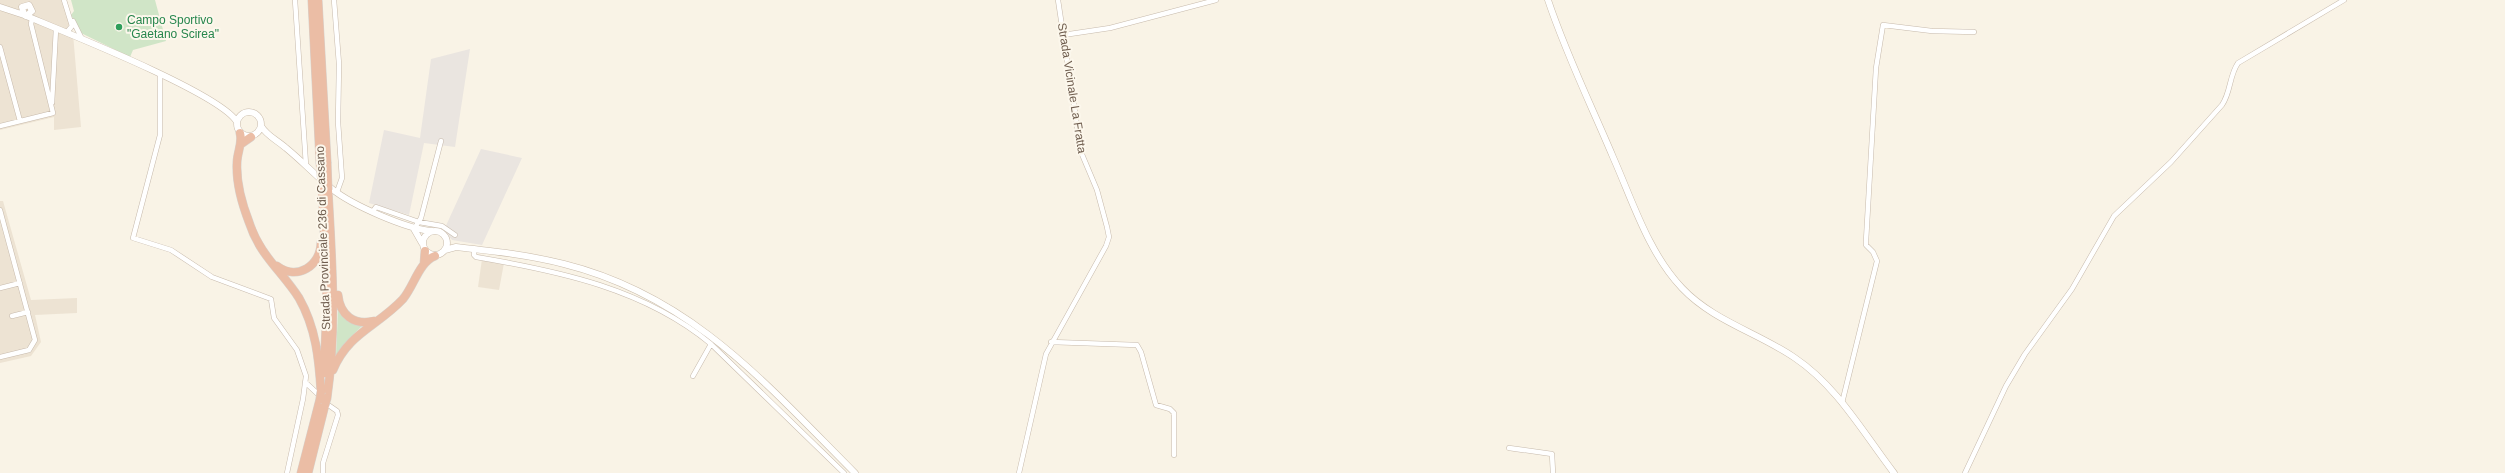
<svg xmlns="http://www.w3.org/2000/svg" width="2505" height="473" font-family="Helvetica,sans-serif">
  <rect width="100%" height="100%" fill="#f9f3e6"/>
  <path fill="#ede3d3" d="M0 0H66L73 34 81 127 54 130V117L0 130Z
    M0 201H3L31 300 77 298V313L35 315 41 342 31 356 0 363Z
    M482 259 504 263 499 290 478 287Z"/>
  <path fill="#eae5e0" d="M470 49 455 147 424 143 409 215 369 203 384 130 420 138 431 59Z
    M481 149 522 158 482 245 452 240 444 230Z"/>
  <path fill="#d0e5c7" d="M71 0H155L166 41 133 50 130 57 81 33 71 15 74 11Z
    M338 310 362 326 345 343 336 356Z"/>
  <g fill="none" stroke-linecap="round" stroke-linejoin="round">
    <g stroke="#c7baac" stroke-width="5.5">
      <path id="street" d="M64 0 72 26 67 32
        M295 0 306 165
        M334 0 339 64 338 122 342 178 337 192
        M73 21 82 39
        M1063 35 1110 28 1216 0
        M0 47 20 121
        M160 75V135L133 238 171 250 212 277 271 299 274 318 297 350 306 376 303 399 287 473
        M52 103 56 29
        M0 126 53 113 31 24 32 19
        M0 210 35 340 29 350 0 357
        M373 211 376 207 419 222 442 226 455 235
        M414 229 421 218 441 141
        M474 249V255L476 257C559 271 645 289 711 344L693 376
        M0 288 20 283
        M12 316 28 312
        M1051 342 1137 345 1141 352 1156 405 1170 409 1174 413V455
        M711 344 844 473
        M305 382 320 396
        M1842 403 1877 261 1873 252 1866 245V241L1876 68 1883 25 1932 31 1974 32
        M1509 448 1552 454 1553 473
        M323 473V463L338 415 337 411 324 402
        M1019 473 1046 354 1106 246 1109 237 1107 227 1097 190 1081 152 1058 0
        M1965 473 2006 386 2025 354 2072 289 2114 216 2171 162 2222 105C2231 92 2229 76 2238 63L2344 0"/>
    </g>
    <g stroke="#c9bbaa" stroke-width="7">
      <path id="secondary" d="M1548 0C1566 54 1591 105 1613 157 1633 202 1648 252 1682 288 1713 321 1759 333 1795 358 1837 386 1864 434 1894 473
        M0 7 24 15
        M26 16 32 11 29 5 22 7 24 15C62 31 220 93 237 122
        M237 124a12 12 0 1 1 24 0a12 12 0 1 1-24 0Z
        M261 126C267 136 277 140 286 148 302 161 316 176 332 189 352 205 406 229 432 231
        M414 229 422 243
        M423 243a12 12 0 1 1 24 0a12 12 0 1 1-24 0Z
        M445 250 456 247C492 251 529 255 564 264 692 296 766 384 855 473"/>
    </g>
    <g stroke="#d7d2cd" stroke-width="9">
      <path id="highway" d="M312 0 320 162
        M318 0 327 162
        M240 133C243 143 237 152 237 163 236 183 242 204 249 222 260 256 281 270 299 298 316 328 319 359 321 392
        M241 144 251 137
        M322 184 327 302 324 373
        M424 264 425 251
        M277 266C297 281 321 266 321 242
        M338 295C340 315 354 326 374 321
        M333 370C348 333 378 326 403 299 414 286 419 262 435 256
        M327 398C337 329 332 260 328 190
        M301 473 320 399
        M308 473 325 405"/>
    </g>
    <use href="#street" stroke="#fff" stroke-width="4.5"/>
    <use href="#secondary" stroke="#fff" stroke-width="6"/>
    <use href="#highway" stroke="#ebbda5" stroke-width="8"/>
    <g stroke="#d7d2cd" stroke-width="9" stroke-linecap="butt">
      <path id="highway-bridge" d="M320 162 322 184
        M327 162 328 190
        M320 399 321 392
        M325 405 327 398"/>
    </g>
    <use href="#highway-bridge" stroke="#ebbda5" stroke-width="8"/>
  </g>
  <circle fill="#2e9e5b" stroke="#fcf7ec" stroke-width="1.5" cx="119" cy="27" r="4"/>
  <g text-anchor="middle" stroke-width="4" stroke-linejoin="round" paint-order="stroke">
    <g font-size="12" fill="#27864d" stroke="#fcf7ec" text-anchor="start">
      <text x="127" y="24">Campo Sportivo<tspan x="127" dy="14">"Gaetano Scirea"</tspan></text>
    </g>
    <g font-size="12" fill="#6f5d4e" stroke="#fcf7ec">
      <text transform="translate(1072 88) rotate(81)" y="4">Strada Vicinale La Fratta</text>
      <text transform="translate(323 238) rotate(-92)" y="4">Strada Provinciale 236 di Cassano</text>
    </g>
  </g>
</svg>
